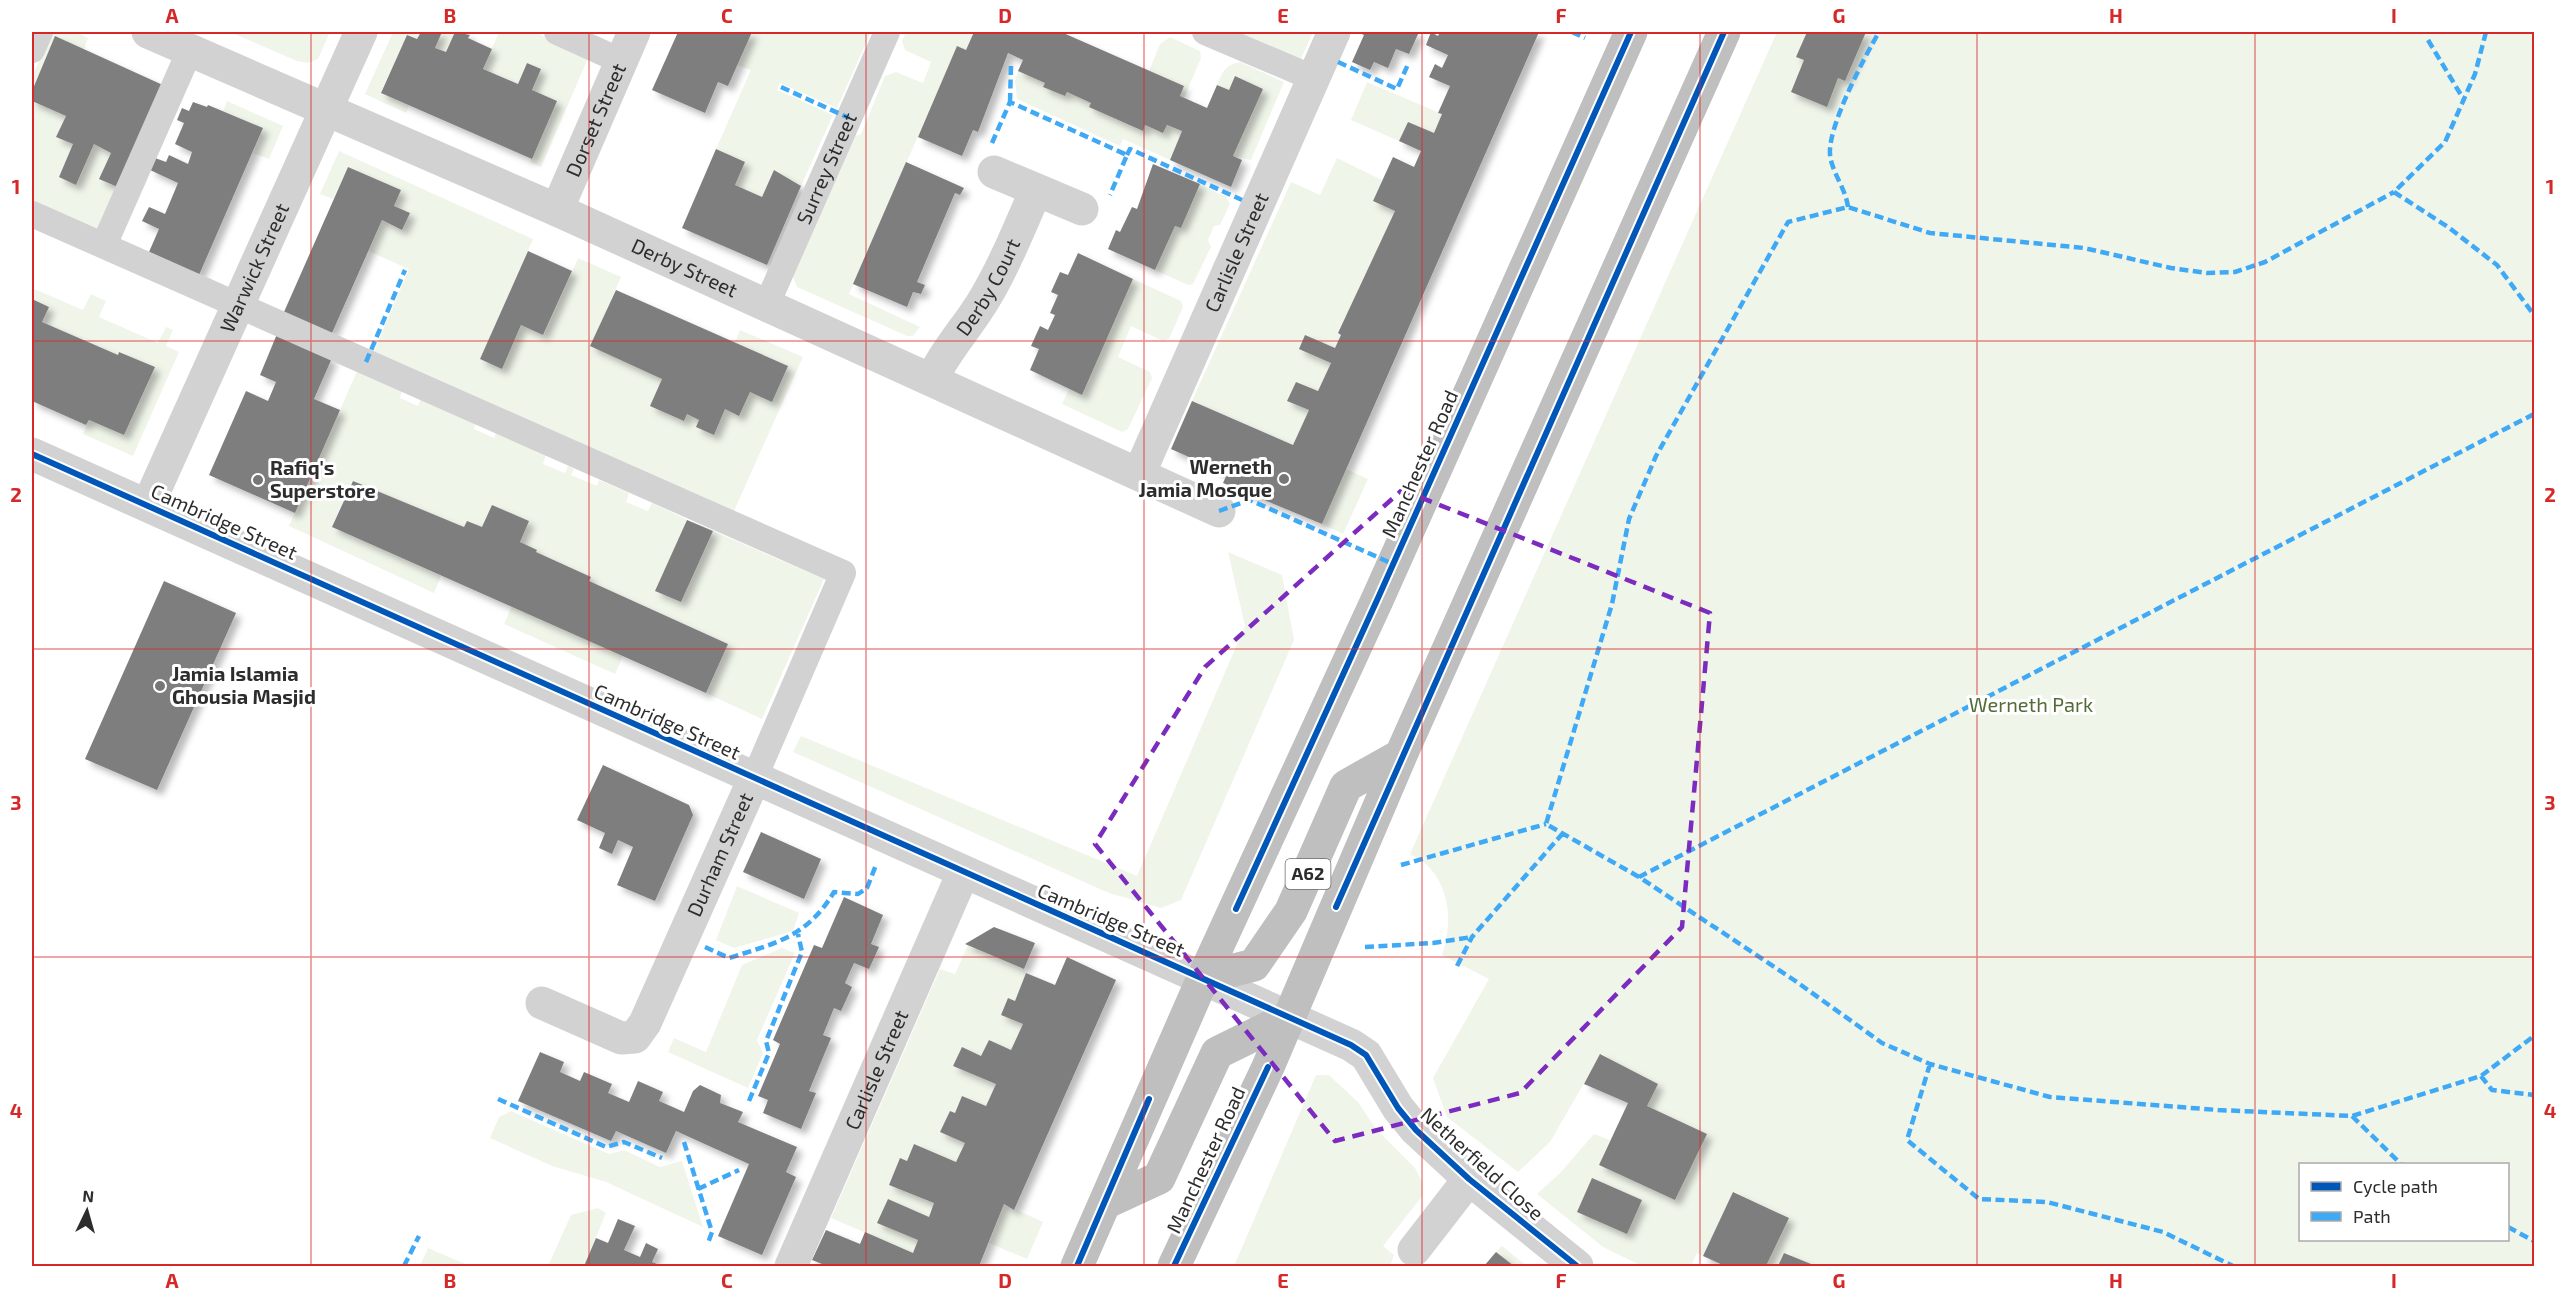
<svg xmlns="http://www.w3.org/2000/svg" width="2566" height="1298" font-family="'Exo 2',sans-serif">
  <defs>
    <filter id="shadow"><feDropShadow dx="5.5" dy="5.5" stdDeviation="3" flood-color="#0004"/></filter>
  </defs>
  <rect width="100%" height="100%" fill="#fff"/>
  <path fill="#f0f5ea" fill-rule="evenodd" d="M51 32H75L88 38 84 49 55 37 32 91V77Z
    M230 32H330L318 59 308 63 297 61Z
    M393 32H421L417 39 407 35 381 92 409 105 406 113 365 94Z
    M442 32H455L446 52 435 48Z
    M499 32H534L589 56 541 167 530 162 557 101 532 90 541 69 527 63 518 84 483 69Z
    M752 32H871L837 108 780 83 777 90 833 115 801 186 774 170 762 197 735 185 745 162 716 149 751 70 737 65Z
    M906 32H974L966 50 957 47 849 294 920 327 913 336H907L797 287 793 277 855 136 861 134 885 76 896 72 923 83 931 62 905 50 902 41Z
    M1235 32H1313L1300 61Z
    M1777 32H2534V1266H1816L1785 1253 1778 1266H1766L1789 1218 1734 1192 1703 1256 1697 1253 1691 1266H1642L1603 1247 1537 1194 1561 1172 1594 1134 1610 1140 1599 1165 1675 1200 1706 1134 1647 1106 1657 1084 1601 1054 1550 1142 1518 1172 1447 1117 1433 1078 1489 979 1442 955C1452 927 1451 892 1430 868 1425 862 1416 858 1410 854ZM2300 1164H2508V1240H2300Z
    M1170 37 1200 51 1201 58 1184 98 1180 96 1184 86 1149 71 1160 44Z
    M1240 62 1284 82 1251 160 1233 156 1263 89 1235 76 1229 90 1217 85C1223 71 1225 65 1240 62Z
    M1018 71 1045 83 1043 87 1065 96 1067 92 1091 103 1090 107 1142 131 1145 125 1163 133 1167 125 1182 131 1170 160 1123 139 1120 146 1017 99 1015 81Z
    M1367 82 1442 114 1434 133 1408 122 1399 141 1351 120Z
    M32 101 66 116 56 137 73 144 59 177 77 184 94 144 111 153 99 179 120 188 101 232 32 201Z
    M227 101 283 126 269 159 253 153 263 128 223 111Z
    M339 151 533 239 480 359 502 369 521 325 544 335 578 258 621 277 591 346 662 379 651 406 684 421 687 414 699 420 714 434 725 409 739 415 750 392 788 366 735 342 740 330 803 357 734 511 374 351 409 269 368 251 382 220 402 230 409 213 394 206 401 190 348 167 333 199 320 194Z
    M1337 158 1382 180 1373 201 1395 211 1338 333 1341 335 1335 348 1306 336 1331 363 1318 391 1296 382 1287 401 1309 410 1293 445 1192 401 1291 182 1320 195Z
    M1200 184 1226 197 1230 204 1220 225 1214 226 1208 240 1211 247 1193 284 1188 285 1155 270 1175 226 1181 228Z
    M1133 279 1181 301 1183 307 1169 339 1163 341 1131 326 1118 357 1150 372 1152 378 1128 429 1122 432 1062 404 1069 389 1082 395Z
    M32 288 83 310 91 294 106 301 99 317 158 343 166 327 173 330 166 346 179 352 133 456 83 434 89 420 124 435 155 367 120 352 118 355 42 322 49 307 32 299Z
    M358 369 402 391 400 398 418 406 421 399 476 423 474 429 494 438 496 433 546 455 543 464 565 473 568 466 574 469 571 475 597 486 599 480 629 493 626 502 648 511 652 503 684 518 687 520 656 592 681 602 713 531 824 579 762 719 706 693 728 644 589 581 591 577 536 552 537 550 467 521 464 527 352 481 332 527 441 576 434 593 289 526Z
    M1346 469 1368 479 1343 534 1322 524Z
    M1228 552 1282 575 1294 640 1181 900 1161 908 1109 893 793 752 801 736 1137 876 1245 626Z
    M512 606 623 656 615 674 504 624Z
    M737 886 799 913 793 931 734 948 716 940Z
    M968 945 1024 969 1026 973 1015 1001 1008 998 1001 1015 1023 1024 1011 1050 989 1040 981 1056 962 1047 953 1066 996 1084 986 1106 962 1096 955 1113 950 1111 940 1132 965 1143 956 1162 914 1144 907 1161 900 1158 889 1185 934 1203 929 1217 888 1199 878 1223 918 1240 913 1253 831 1218 940 969 955 974Z
    M782 948 795 953 757 1040 763 1053 748 1088 668 1052 674 1038 706 1052 742 965Z
    M1316 1075H1329L1358 1102 1376 1129 1415 1168 1423 1184V1195L1383 1246 1394 1255 1390 1266H1234Z
    M511 1111 609 1154 624 1150 660 1167 682 1161 703 1227 606 1182 552 1166 490 1138 499 1117Z
    M1004 1204 1043 1222 1027 1259 989 1243Z
    M598 1208 606 1213 584 1266H548L571 1215Z
    M1502 1246 1527 1266H1514L1496 1252Z
    M428 1248 470 1266H420Z"/>
  <path fill="#7e7e7e" filter="url(#shadow)" d="M421 32H442L435 48 446 52 455 32 470 35 468 38 492 49 483 69 518 84 527 63 541 69 532 90 557 101 532 159 381 93 407 35 417 39Z
    M678 32H752L728 86 718 82 705 113 652 90Z
    M974 32H1061L1184 86 1180 96 1207 108 1217 85 1229 90 1235 76 1263 89 1233 156 1242 160 1231 187 1170 160 1182 131 1167 125 1163 133 1145 125 1143 131 1089 107 1091 103 1067 92 1065 96 1043 87 1045 83 1018 71 1023 60 1008 53 978 132 973 130 962 156 918 137 957 46 966 50Z
    M1357 32H1419L1409 54 1396 49 1388 68 1374 62 1370 70 1352 62 1364 35Z
    M1431 32 1438 36 1440 32H1539L1322 524 1223 483 1227 474 1171 449 1192 401 1293 445 1309 410 1287 401 1296 382 1318 391 1331 363 1299 349 1305 335 1335 348 1341 335 1338 333 1395 211 1373 201 1393 157 1414 167 1421 151 1399 141 1408 122 1434 133 1442 114 1438 113 1450 86 1429 77 1435 64 1442 68 1448 55 1426 45Z
    M1807 32H1866L1845 81 1838 78 1827 107 1791 92 1804 60 1796 57Z
    M55 36 165 86 120 188 99 179 111 153 94 144 76 185 59 177 73 144 56 137 66 116 32 101V91Z
    M193 102 207 107 208 105 263 128 199 275 149 252 159 229 142 221 149 207 165 214 178 183 150 170 155 158 166 162 169 155 188 164 192 152 175 144 184 123 177 120 182 108 189 111Z
    M716 149 745 162 735 185 762 197 774 170 801 186 767 265 682 228Z
    M906 162 964 188 960 195 955 193 917 282 925 285 921 294 913 292 907 307 853 284Z
    M1153 164 1200 184 1181 228 1175 226 1155 270 1108 249 1116 230 1120 232 1132 207 1137 209Z
    M348 167 401 190 394 206 410 213 402 230 382 220 332 333 284 312Z
    M528 251 572 271 543 335 521 325 502 369 480 359Z
    M1078 253 1133 279 1082 395 1030 370 1039 349 1031 346 1040 326 1048 330 1055 315 1050 313 1058 295 1051 292 1060 272 1068 275Z
    M616 290 788 366 772 402 750 392 739 416 725 409 714 435 696 427 699 420 687 414 684 421 650 406 662 379 590 346Z
    M32 299 49 307 42 322 118 355 119 352 155 367 124 435 89 420 86 425 32 401Z
    M277 334 332 358 314 399 340 410 295 513 209 475 246 391 268 401 276 382 260 375Z
    M353 481 464 527 467 521 482 527 492 505 529 521 520 542 537 550 536 552 591 577 589 581 728 644 706 693 332 527Z
    M687 520 713 531 681 602 655 591Z
    M164 581 236 613 157 790 85 759Z
    M603 765 689 805 693 815 655 901 617 885 633 847 618 840 612 854 599 848 605 833 577 820Z
    M761 832 821 859 804 899 743 872Z
    M844 897 883 915 871 944 879 947 869 969 854 963 845 983 852 987 841 1011 834 1008 823 1035 831 1038 809 1091 816 1093 801 1129 763 1113 768 1100 758 1096 780 1044 773 1040 814 945 822 948Z
    M994 927 1035 943 1024 969 965 944Z
    M1067 957 1116 980 1014 1210 1004 1204 979 1266H827L812 1260 826 1230 860 1244 865 1232 913 1253 918 1240 877 1223 888 1199 929 1217 934 1203 889 1185 900 1158 907 1161 914 1144 956 1162 965 1143 940 1132 950 1111 955 1113 962 1096 986 1106 996 1084 953 1066 962 1047 981 1056 989 1040 1011 1050 1023 1024 1001 1015 1008 998 1015 1001 1026 973 1055 985Z
    M540 1052 564 1062 560 1072 580 1081 584 1072 612 1084 608 1093 629 1102 638 1081 663 1092 659 1101 684 1112 693 1091 700 1085 721 1095 720 1103 743 1112 738 1122 797 1147 786 1172 796 1177 762 1255 718 1236 749 1164 676 1131 666 1153 616 1131 611 1141 518 1101Z
    M1600 1054 1658 1084 1647 1106 1707 1134 1675 1200 1599 1165 1628 1103 1584 1084Z
    M1592 1178 1642 1200 1627 1234 1577 1212Z
    M1733 1192 1789 1218 1766 1266H1725L1703 1256Z
    M618 1219 635 1226 624 1250 640 1257 646 1243 658 1249 652 1262 662 1266H584L596 1238 608 1243Z
    M1496 1252 1514 1266H1484Z
    M1784 1253 1816 1266H1778Z"/>
  <g fill="none" stroke-linecap="round" stroke-linejoin="round">
    <g stroke="#d2d2d2" stroke-width="26">
      <path d="M557 32 621 61"/>
      <path d="M1205 32 1313 78"/>
      <path d="M32 50 40 32"/>
      <path d="M32 214 843 573 754 779"/>
      <path d="M104 245 190 50"/>
      <path id="s1" d="M767 304 887 32"/>
    </g>
    <g stroke="#d2d2d2" stroke-width="33">
      <path id="s2" d="M148 32 557 210 1219 511"/>
      <path d="M994 172 1082 209"/>
      <path id="s3" d="M557 210 634 32"/>
      <path id="s4" d="M932 379C946 349 968 327 985 298 1005 264 1020 227 1036 190"/>
      <path d="M32 454 1351 1045 1366 1055 1398 1108 1416 1130 1469 1179 1577 1266"/>
      <path id="s5" d="M1139 474 1334 32"/>
      <path id="s6" d="M148 505 361 32"/>
      <path id="s7" d="M542 1003 621 1038 635 1037 645 1023 754 779"/>
      <path d="M1414 1250 1469 1179"/>
      <path id="s8" d="M791 1266 963 873"/>
    </g>
    <path stroke="#bfbfbf" stroke-width="33" d="M1203 978 1254 965 1291 911 1346 786 1401 755
      M1107 1202 1159 1178 1217 1053 1290 1017
      M1077 1266 1203 978 1378 598 1631 32
      M1174 1266 1268 1067 1401 755 1724 32"/>
    <path stroke="#3fa9f5" stroke-width="4.5" stroke-dasharray="9 4.5" stroke-linecap="butt" d="M1572 32 1585 38
      M2486 32 2475 74 2445 142 2394 192 2448 227 2497 265 2534 315
      M2428 40 2464 100
      M1338 62 1397 89 1409 62
      M781 87 849 118
      M1010 102 1011 64
      M992 143 1010 102 1127 155 1110 195
      M1127 155 1130 149 1242 200
      M1848 207C1846 189 1831 171 1830 154 1828 126 1864 58 1879 32
      M366 362 405 270
      M2534 414 1639 877 1794 980 1882 1043 1930 1064 2050 1097 2218 1110 2352 1116 2481 1076 2534 1036
      M1219 511 1250 500 1393 564
      M1401 865 1546 824
      M1639 877 1546 824 1612 604 1629 519 1656 456 1788 222 1848 207 1930 233 2084 248 2171 268 2207 273 2235 272 2265 262 2394 192
      M705 947 729 958C776 943 807 937 834 892L858 894 867 888 876 865
      M1365 947 1433 943 1472 937
      M1457 966 1472 937 1563 833
      M1930 1064 1907 1140 1979 1199 2047 1202 2163 1232 2233 1266
      M2481 1076 2492 1090 2534 1095
      M498 1099 606 1147 624 1142 662 1158
      M749 1101 769 1053 766 1041 802 952 798 934
      M2352 1116 2401 1164
      M684 1142 712 1232 708 1243
      M698 1189 739 1170
      M2508 1227 2534 1241
      M404 1266 419 1236"/>
    <g stroke="#fff" stroke-width="10">
      <path id="cycleway" d="M32 454 1351 1045 1366 1055 1398 1108 1416 1130 1469 1179 1577 1266
        M1336 907 1724 32
        M1236 909 1378 598 1631 32
        M1077 1266 1149 1099
        M1174 1266 1268 1067"/>
    </g>
    <use href="#cycleway" stroke="#0057b8" stroke-width="6"/>
  </g>
  <path fill="none" stroke="#7b2cbf" stroke-width="4.5" stroke-dasharray="12 8" stroke-linejoin="round" d="M1402 490 1710 613 1682 927 1520 1093 1335 1141 1095 844 1205 667Z"/>
  <path fill="none" stroke="#d62828" stroke-width="1.5" stroke-opacity="0.55" d="M311 32V1266M589 32V1266M866 32V1266M1144 32V1266M1422 32V1266M1700 32V1266M1977 32V1266M2255 32V1266M32 341H2534M32 649H2534M32 957H2534"/>
  <g fill="#767676" stroke="#fff" stroke-width="2">
    <circle cx="1284" cy="479" r="6"/>
    <circle cx="258" cy="480" r="6"/>
    <circle cx="160" cy="686" r="6"/>
  </g>
  <g text-anchor="middle" stroke-width="6" stroke-linejoin="round" paint-order="stroke">
    <rect fill="#fff" stroke="#6c6c6c" stroke-width="1.5" x="1285.5" y="859" width="45" height="30" rx="4.5"/>
    <g font-size="18" font-weight="bold" fill="#2d2d2d">
      <text x="1308" y="880">A62</text>
    </g>
    <g font-size="20" fill="#2d2d2d" stroke="#fff">
      <text dy="7" stroke="none"><textPath href="#s3" startOffset="98">Dorset Street</textPath></text>
      <text dy="7" stroke="none"><textPath href="#s1" startOffset="148">Surrey Street</textPath></text>
      <text dy="7" stroke="none"><textPath href="#s5" startOffset="242">Carlisle Street</textPath></text>
      <text dy="7" stroke="none"><textPath href="#s6" startOffset="260">Warwick Street</textPath></text>
      <text dy="7" stroke="none"><textPath href="#s2" startOffset="586">Derby Street</textPath></text>
      <text dy="7" stroke="none"><textPath href="#s4" startOffset="108">Derby Court</textPath></text>
      <text transform="translate(1420 464) rotate(-66)" y="7">Manchester Road</text>
      <text transform="translate(224 522) rotate(24)" y="7">Cambridge Street</text>
      <text transform="translate(667 722) rotate(24)" y="7">Cambridge Street</text>
      <text dy="7" stroke="none"><textPath href="#s7" startOffset="302">Durham Street</textPath></text>
      <text transform="translate(1111 920) rotate(23)" y="7">Cambridge Street</text>
      <text dy="7" stroke="none"><textPath href="#s8" startOffset="214">Carlisle Street</textPath></text>
      <text transform="translate(1206 1160) rotate(-65)" y="7">Manchester Road</text>
      <text transform="translate(1482 1164) rotate(42)" y="7">Netherfield Close</text>
    </g>
    <g font-size="20" font-weight="bold" fill="#2d2d2d" stroke="#fff" text-anchor="start">
      <text x="1272" y="474" text-anchor="end">Werneth<tspan x="1272" dy="23">Jamia Mosque</tspan></text>
      <text x="270" y="475">Rafiq's<tspan x="270" dy="23">Superstore</tspan></text>
      <text x="172" y="681">Jamia Islamia<tspan x="172" dy="23">Ghousia Masjid</tspan></text>
    </g>
    <g font-size="20" fill="#536b38" stroke="#fff">
      <text x="2031" y="712">Werneth Park</text>
    </g>
  </g>
  <rect width="2566" height="1298" fill="none" stroke="#ffffff" stroke-width="66"/>
  <rect x="2299" y="1163" width="210" height="78" fill="#ffffff" stroke="#ababab" stroke-width="1.5"/>
  <rect x="2311" y="1182" width="30" height="9" fill="#0057b8" stroke="#ababab" stroke-width="1.5"/>
  <text x="2353" y="1193" font-size="18" fill="#2d2d2d">Cycle path</text>
  <rect x="2311" y="1212" width="30" height="9" fill="#3fa9f5" stroke="#ababab" stroke-width="1.5"/>
  <text x="2353" y="1223" font-size="18" fill="#2d2d2d">Path</text>
  <g transform="translate(87 1211) rotate(5)" stroke="#ffffff" stroke-width="4.5" paint-order="stroke">
  <path d="M0-4.5L10 22L0 15L-10 22Z" fill="#2d2d2d"/>
  <text y="-9" font-size="16" font-weight="bold" text-anchor="middle" fill="#2d2d2d">N</text>
  </g>
  <rect x="33" y="33" width="2500" height="1232" fill="none" stroke="#d62828" stroke-width="2"/>
  <g font-size="20" text-anchor="middle" font-weight="bold" fill="#d62828">
    <text x="172" y="23">A</text>
    <text x="450" y="23">B</text>
    <text x="727" y="23">C</text>
    <text x="1005" y="23">D</text>
    <text x="1283" y="23">E</text>
    <text x="1561" y="23">F</text>
    <text x="1839" y="23">G</text>
    <text x="2116" y="23">H</text>
    <text x="2394" y="23">I</text>
    <text x="16" y="194">1</text>
    <text x="2550" y="194">1</text>
    <text x="16" y="502">2</text>
    <text x="2550" y="502">2</text>
    <text x="16" y="810">3</text>
    <text x="2550" y="810">3</text>
    <text x="16" y="1118">4</text>
    <text x="2550" y="1118">4</text>
    <text x="172" y="1288">A</text>
    <text x="450" y="1288">B</text>
    <text x="727" y="1288">C</text>
    <text x="1005" y="1288">D</text>
    <text x="1283" y="1288">E</text>
    <text x="1561" y="1288">F</text>
    <text x="1839" y="1288">G</text>
    <text x="2116" y="1288">H</text>
    <text x="2394" y="1288">I</text>
  </g>
</svg>
